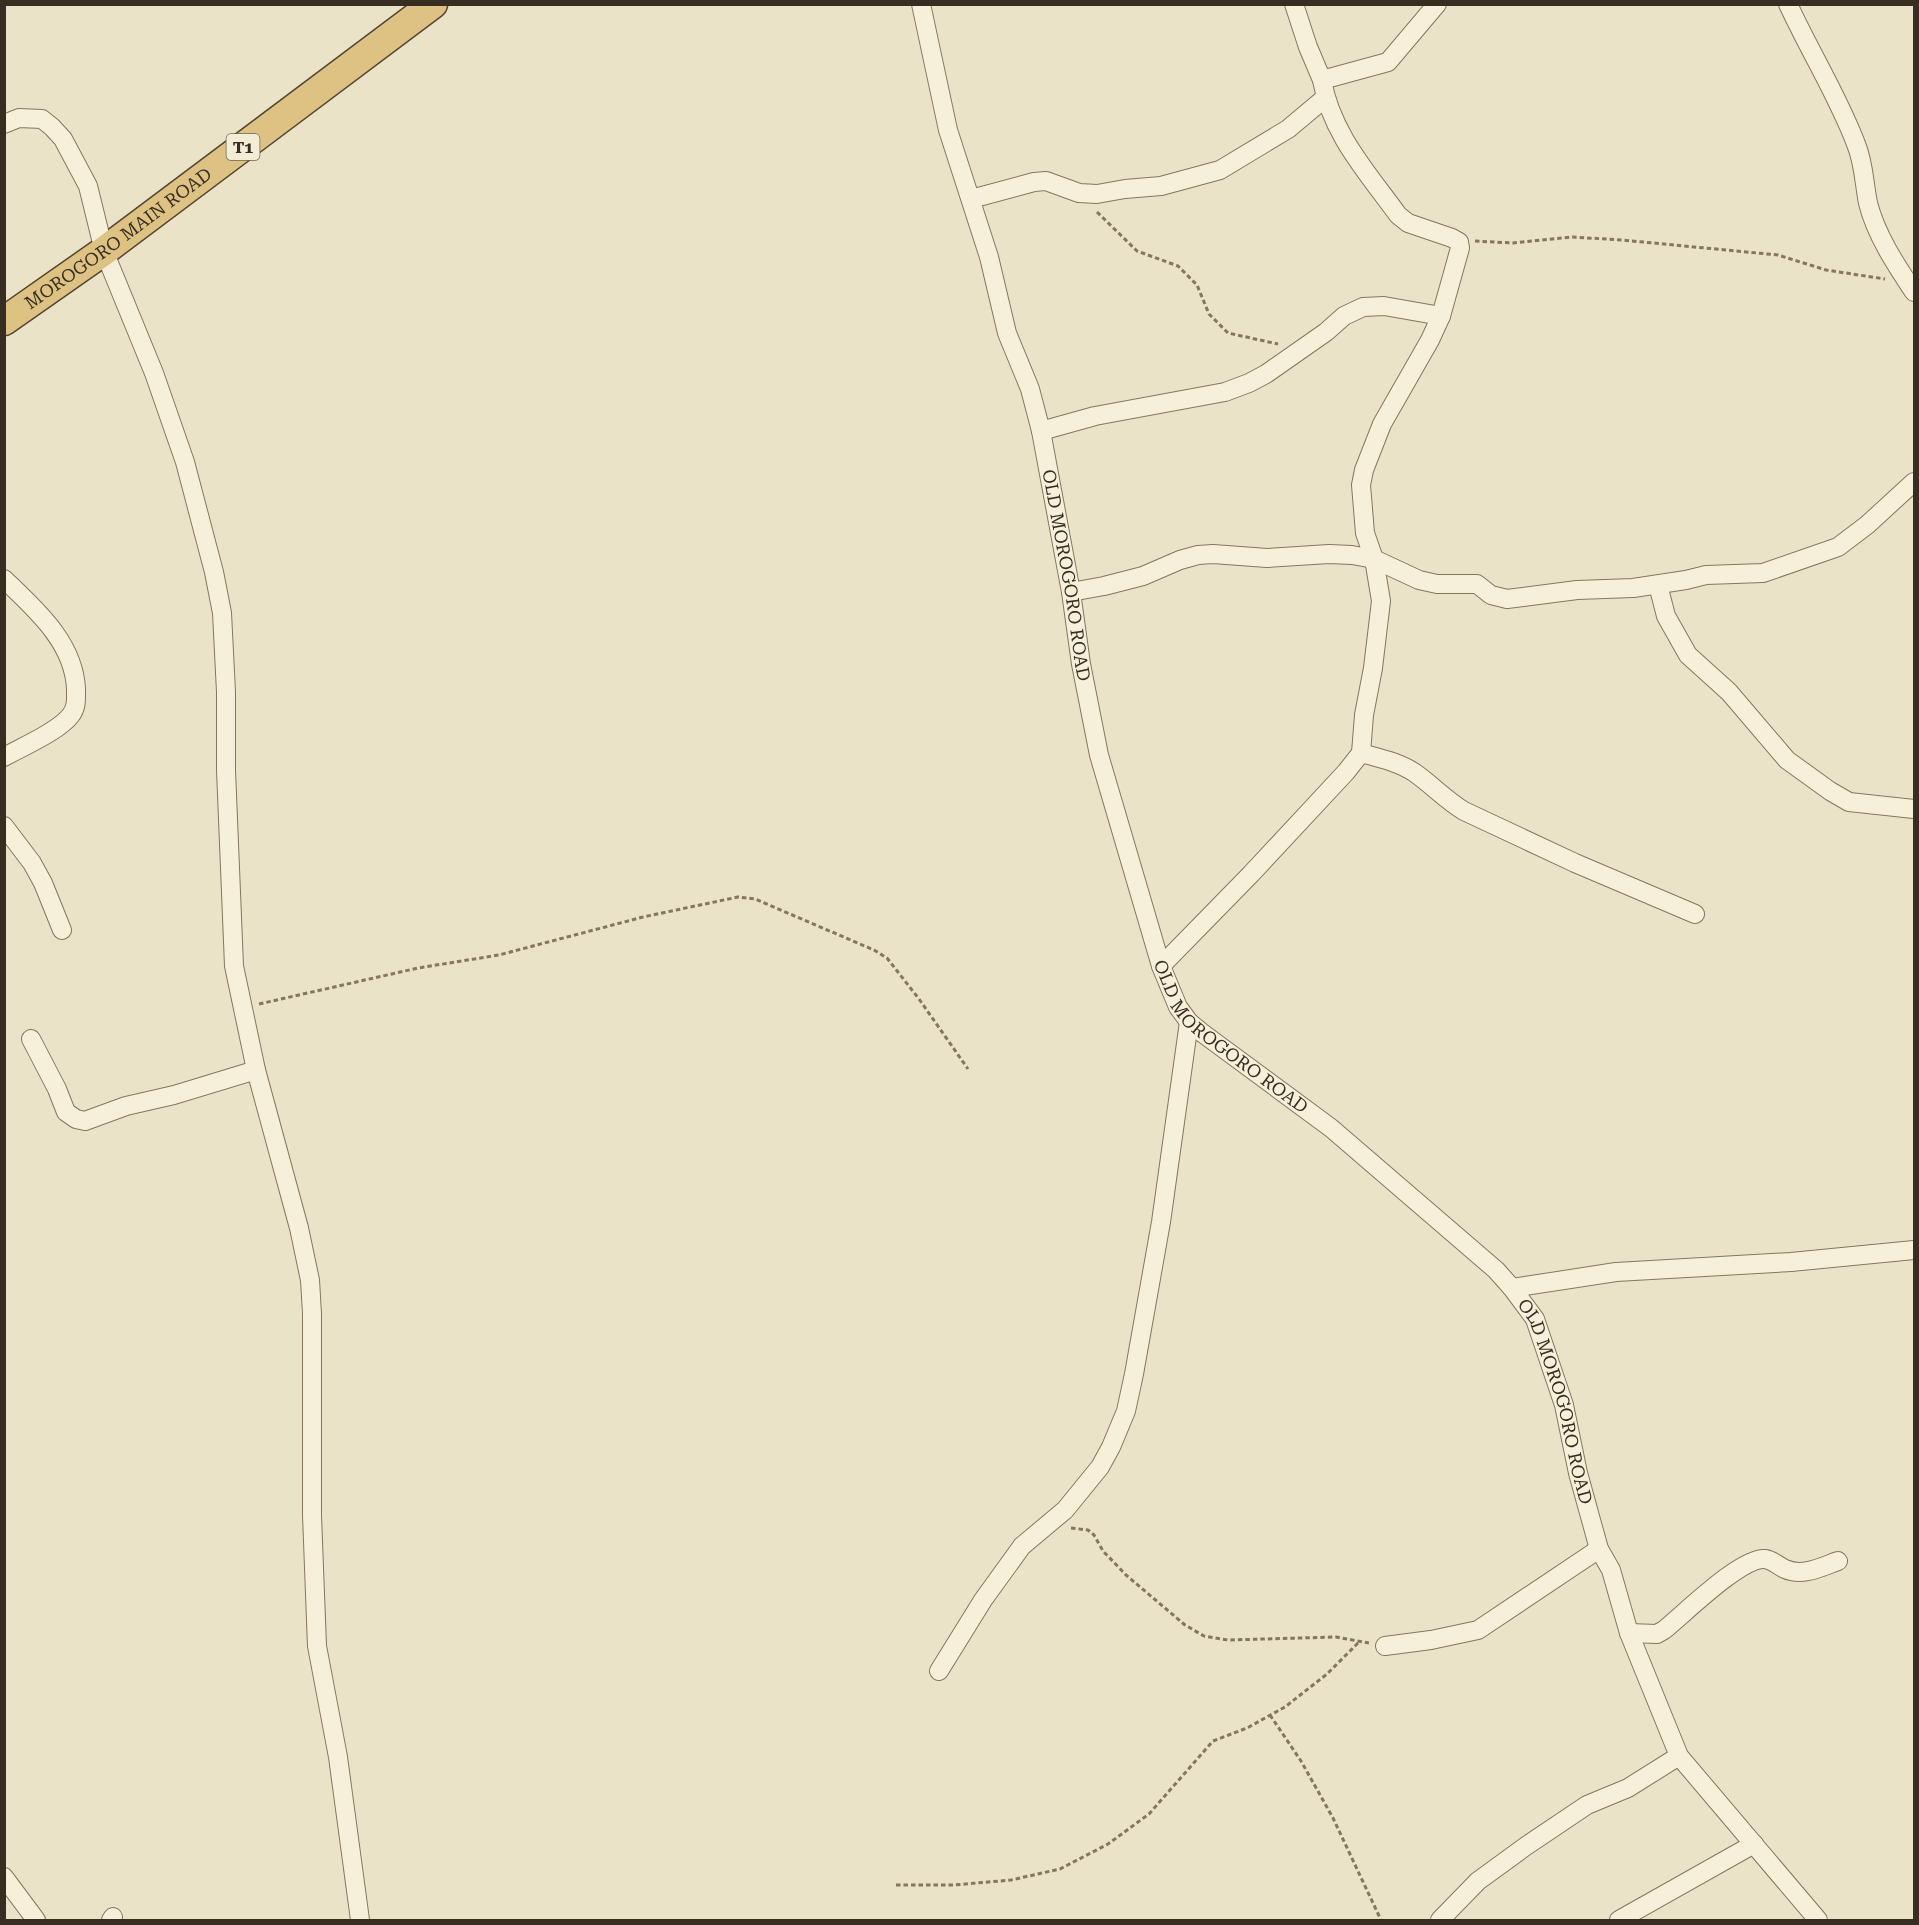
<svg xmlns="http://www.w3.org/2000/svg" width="1919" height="1925" font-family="'Roboto Serif',serif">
  <rect width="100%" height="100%" fill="#ebe3c8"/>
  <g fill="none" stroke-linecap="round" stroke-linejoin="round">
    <g stroke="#85765f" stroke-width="20">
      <g id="minor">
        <path id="s1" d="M921 4 948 130 989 257 1007 333 1030 389 1041 431 1071 592 1081 664 1099 755 1161 966 1178 1007 1189 1022 1201 1032 1331 1128 1496 1270 1512 1288 1535 1319 1564 1405 1578 1473 1599 1549 1611 1570 1629 1633 1679 1756 1818 1920"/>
        <path d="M1294 4 1308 47 1322 80 1388 62 1437 4"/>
        <path d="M1788 4C1810 52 1838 96 1856 144 1864 163 1864 183 1868 203 1876 235 1896 265 1914 292"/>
        <path d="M1322 80C1331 133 1367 172 1398 215L1408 223 1452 238 1459 242 1460 248 1441 316 1430 340 1382 424 1364 470 1361 485 1365 533 1374 559 1381 601 1373 668 1364 715 1361 753"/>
        <path d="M4 124 19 118 42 119 52 127 63 139 88 186 104 251 154 373 185 462 214 572 222 613 226 692V770L234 966 256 1070 299 1228 310 1280 312 1314V1515L317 1646 338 1757 360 1920"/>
        <path d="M971 199 1034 182 1046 181 1079 193 1097 194 1125 189 1161 186 1220 170 1288 129 1325 98"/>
        <path d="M1041 431 1095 416 1225 392 1249 383 1266 374 1326 332 1344 316 1363 307 1384 306 1441 316"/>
        <path d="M4 579C35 609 74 642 76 689 76 699 77 707 71 715 59 731 22 747 4 757"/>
        <path d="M1658 585 1666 616 1688 655 1729 692 1787 760 1830 791 1849 802 1914 809"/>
        <path d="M1071 592 1104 586 1143 576 1180 560 1198 555 1213 554 1267 558 1329 554 1352 555 1374 559 1419 580 1437 584H1477L1491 595 1507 599 1577 590 1633 588 1686 580 1706 575 1763 573 1838 547 1867 525 1914 482"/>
        <path d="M4 826 32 863 43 883 62 930"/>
        <path d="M1161 966 1251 874 1346 772 1361 753C1379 758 1399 762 1415 773 1432 785 1446 800 1464 811L1575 863 1695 914"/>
        <path d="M31 1039 57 1089 66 1112 76 1119 85 1121 126 1106 174 1095 256 1070"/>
        <path d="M1512 1288 1616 1272 1791 1262 1914 1250"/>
        <path d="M1629 1633 1657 1634 1664 1630C1684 1614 1741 1557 1765 1559 1773 1560 1778 1566 1785 1569 1803 1577 1821 1567 1838 1561"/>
        <path d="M1385 1646 1431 1640 1478 1630 1599 1549"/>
        <path d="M939 1671 983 1600 1022 1546 1065 1510 1100 1467 1111 1447 1126 1411 1134 1374 1161 1222 1189 1022"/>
        <path d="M4 1877 36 1920"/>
        <path d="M111 1920 113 1917"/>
        <path d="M1440 1920 1478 1881 1526 1846 1587 1805 1628 1788 1679 1756"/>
        <path d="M1619 1920 1754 1844"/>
      </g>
    </g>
    <g stroke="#544532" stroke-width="31">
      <g id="trunk">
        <path id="s2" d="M4 321 104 251 433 4"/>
      </g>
    </g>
    <path stroke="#85765f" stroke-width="3" stroke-dasharray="4.5 3" stroke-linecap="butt" d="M1097 212 1137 251 1178 266 1197 285 1209 314 1228 333 1278 344
      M1475 241 1513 243 1572 237 1622 240 1778 255 1826 270 1885 279
      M259 1004 418 968 499 955 643 917 738 897 755 899 874 950 887 958 919 999 968 1069
      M1071 1528 1088 1530 1094 1535 1103 1551 1126 1575 1185 1625 1204 1636 1228 1640 1336 1637 1369 1643
      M1270 1715 1301 1761 1333 1818 1381 1920
      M896 1885H954L1011 1880 1060 1869 1108 1844 1149 1814 1213 1741 1247 1728 1285 1707 1327 1674 1360 1641"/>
    <use href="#minor" stroke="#f6f0db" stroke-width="18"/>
    <use href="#trunk" stroke="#dec283" stroke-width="28"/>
  </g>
  <g text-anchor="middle" stroke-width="6" stroke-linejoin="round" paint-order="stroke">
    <rect fill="#f3edd7" stroke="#6f6758" stroke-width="1.5" x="226.5" y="134" width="33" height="26" rx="4.5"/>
    <g font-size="16" font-weight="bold" fill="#372e21">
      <text x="243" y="153">T1</text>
    </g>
    <g font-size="18" fill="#372e21" stroke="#f3edd7">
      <text dy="6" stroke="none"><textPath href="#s2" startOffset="141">MOROGORO MAIN ROAD</textPath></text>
      <text dy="6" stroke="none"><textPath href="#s1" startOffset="591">OLD MOROGORO ROAD</textPath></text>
      <text dy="6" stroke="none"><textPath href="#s1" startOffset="1095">OLD MOROGORO ROAD</textPath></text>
      <text dy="6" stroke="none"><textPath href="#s1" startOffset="1599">OLD MOROGORO ROAD</textPath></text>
    </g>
  </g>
  <rect width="1919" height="1925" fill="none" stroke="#372e21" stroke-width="12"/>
</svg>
